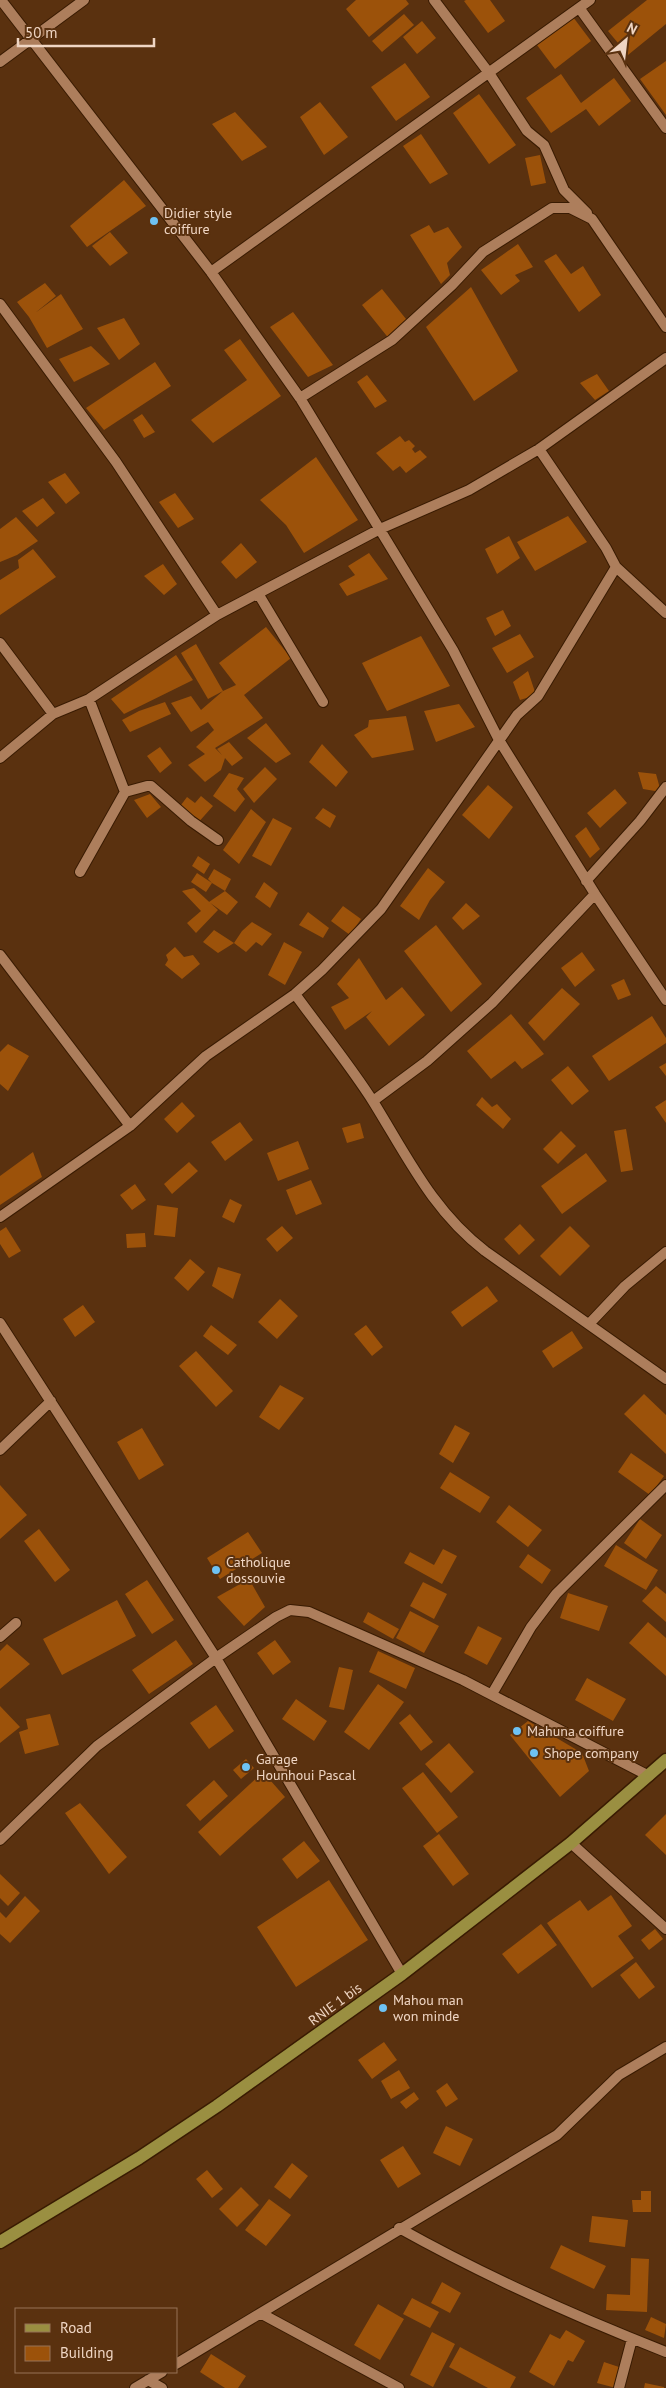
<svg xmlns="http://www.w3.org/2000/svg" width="666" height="2388" font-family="'PT Sans',sans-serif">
  <rect width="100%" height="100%" fill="#5a310f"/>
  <path fill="#9c520a" d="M356 0H406L409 4 369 37 346 9Z
    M466 0H490L505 21 488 33 464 1Z
    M647 0H666V24L628 55 608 31Z
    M404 14 414 25 382 52 372 41Z
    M573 17 591 41 555 69 537 45Z
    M422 21 436 38 417 54 403 37Z
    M666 61V115L640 79Z
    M405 63 430 97 396 121 371 87Z
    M561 74 581 103 614 78 631 101 599 126 586 109 551 133 526 98Z
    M479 94 516 145 489 164 453 113Z
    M320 102 348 137 324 155 300 117Z
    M235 112 267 147 242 161 212 124Z
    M421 134 448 174 430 184 403 146Z
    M540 155 546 183 531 186 525 158Z
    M124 180 146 206 87 247 70 226Z
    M429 225 434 233 448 227 462 247 447 263 450 275 441 284 410 235Z
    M110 232 128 253 110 266 92 246Z
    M518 244 533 267 515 275 520 281 501 295 481 270Z
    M556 254 571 274 583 266 601 295 579 312 544 261Z
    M45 283 56 296 35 313 61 294 83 329 47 348 29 317 17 302Z
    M471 287 518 371 474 401 426 327Z
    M382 289 410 324 390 340 362 305Z
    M293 312 333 365 308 377 270 327Z
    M124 318 140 344 119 360 97 328Z
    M240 339 281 396 213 443 191 420 247 380 224 350Z
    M91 346 110 364 74 382 59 359Z
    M155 362 171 386 104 430 86 408Z
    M597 374 609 391 595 400 580 383Z
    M367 375 387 401 375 408 357 382Z
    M142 414 155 432 144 438 133 420Z
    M400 436 405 442 409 440 415 446 412 449 415 453 420 450 427 457 406 473 400 466 393 471 376 453Z
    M316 457 358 520 304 553 286 525 260 500Z
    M65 473 80 493 66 504 48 482Z
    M175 493 194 519 178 528 159 502Z
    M43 498 55 513 37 527 22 511Z
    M568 516 587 542 535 571 517 542Z
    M16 517 38 541 17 555 0 562V529Z
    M509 536 520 558 497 574 485 549Z
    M241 543 257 562 236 579 221 562Z
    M33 549 56 577 0 615V580L19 568 18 560Z
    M369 553 388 579 347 596 339 584 355 575 348 566Z
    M163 564 177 584 164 595 144 576Z
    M503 610 511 626 495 636 486 618Z
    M266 627 291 658 244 695 263 718 215 748 222 755 217 749 229 742 243 758 232 766 225 758 221 770 205 782 188 765 205 754 196 747 214 730 208 722 191 732 171 703 191 696 201 710 223 691 236 685 219 663Z
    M520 634 534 657 507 673 492 648Z
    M421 636 450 686 387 711 362 663Z
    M196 644 223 691 208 699 181 653Z
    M176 655 193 680 124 714 111 699Z
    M528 671 536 695 520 700 513 682Z
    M165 702 171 714 130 732 122 720 139 711Z
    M459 704 475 727 436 742 424 711Z
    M406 716 414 750 372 758 354 735 368 727 369 720Z
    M266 723 291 754 276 763 247 738Z
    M322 744 348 772 336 787 309 762Z
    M160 747 172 763 160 773 147 756Z
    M265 767 277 779 254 803 243 789Z
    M638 772 656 774 661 792 643 789Z
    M229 773 244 778 237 789 245 799 235 812 213 796Z
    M488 785 513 807 489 839 462 815Z
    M615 789 627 803 600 828 587 813Z
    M150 794 161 807 147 818 134 800Z
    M201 796 213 806 196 825 178 809 187 797 195 803Z
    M323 808 336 816 330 828 315 818Z
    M251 809 266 822 239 864 223 850Z
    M273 818 292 828 271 866 252 856Z
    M586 827 600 849 590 858 575 836Z
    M198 856 210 864 204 874 192 866Z
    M428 868 445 882 430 900 419 920 400 906Z
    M214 869 231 879 225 891 212 883 206 892 191 882 197 873 212 883 208 879Z
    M264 882 278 893 270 908 255 897Z
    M194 888 218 910 196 933 187 923 201 911 182 891Z
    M225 891 238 902 227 915 209 902Z
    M466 903 480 916 463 930 452 918Z
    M343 906 361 919 350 935 331 921Z
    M308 912 329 928 323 938 299 925Z
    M252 922 272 934 262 946 256 942 246 952 234 943 242 931Z
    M436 925 482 984 451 1012 404 951Z
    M214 930 234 943 218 953 203 942Z
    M284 942 302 952 285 985 268 975Z
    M175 947 184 957 193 955 200 964 182 979 165 965 168 960 166 955Z
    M582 952 595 970 575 987 561 968Z
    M359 958 386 1000 402 987 425 1015 389 1046 366 1017 372 1011 345 1030 331 1007 349 998 337 984Z
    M624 979 631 995 618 1000 611 985Z
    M562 988 580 1004 544 1041 528 1023Z
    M511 1014 544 1054 522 1069 515 1061 491 1079 467 1051Z
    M652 1016 666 1038V1043L609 1081 592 1056Z
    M8 1044 29 1056 8 1091 0 1084V1052Z
    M666 1063V1076L659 1067Z
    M568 1066 589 1091 572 1105 551 1080Z
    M482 1097 492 1107 497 1104 511 1119 503 1129 476 1105Z
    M666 1100V1123L655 1107Z
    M182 1102 195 1116 177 1133 164 1119Z
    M240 1122 253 1140 225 1161 211 1142Z
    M360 1123 364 1138 347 1143 342 1128Z
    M626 1129 633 1170 621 1172 614 1131Z
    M561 1131 576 1146 558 1164 543 1149Z
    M298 1141 309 1169 278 1181 267 1153Z
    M33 1152 42 1177 0 1205V1176Z
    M586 1153 607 1181 562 1214 541 1186Z
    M189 1162 198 1171 172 1194 164 1184Z
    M311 1180 322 1204 296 1215 286 1190Z
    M135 1184 146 1200 132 1210 120 1195Z
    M230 1199 242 1205 234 1223 222 1217Z
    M157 1205 178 1208 175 1237 154 1235Z
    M520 1224 535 1240 519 1255 504 1239Z
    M282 1226 293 1238 277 1252 266 1239Z
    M570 1226 590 1246 560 1276 540 1256Z
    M6 1227 21 1251 9 1258 0 1244V1231Z
    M145 1233 146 1247 127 1248 126 1234Z
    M190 1259 205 1272 188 1291 174 1278Z
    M218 1267 241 1274 233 1299 212 1286Z
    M487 1286 498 1301 462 1327 451 1312Z
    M280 1299 298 1316 277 1339 258 1322Z
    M83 1305 95 1322 75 1337 63 1319Z
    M211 1325 237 1345 228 1355 203 1336Z
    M366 1325 383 1347 372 1356 354 1334Z
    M572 1331 583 1348 553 1368 542 1351Z
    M196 1351 233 1391 216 1407 179 1366Z
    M280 1385 304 1398 279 1430 259 1417Z
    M644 1394 666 1415V1454L624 1414Z
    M455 1425 470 1433 453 1463 439 1454Z
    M142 1428 164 1465 139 1480 117 1442Z
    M631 1453 664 1476 650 1495 618 1472Z
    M450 1472 490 1497 480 1513 440 1488Z
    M0 1485 27 1515 0 1539Z
    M509 1505 542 1530 528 1547 496 1522Z
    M640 1519 662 1535 646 1559 624 1543Z
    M39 1529 70 1570 55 1582 24 1541Z
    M248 1532 262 1553 220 1579 207 1558Z
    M616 1545 658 1570 646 1590 604 1566Z
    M443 1549 457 1556 442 1584 404 1563 410 1552 434 1565Z
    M528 1554 551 1570 542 1584 519 1567Z
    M249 1579 265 1607 244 1626 217 1597Z
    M147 1580 174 1620 152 1634 125 1594Z
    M423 1582 447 1594 434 1619 410 1606Z
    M656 1586 666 1594V1622L642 1601Z
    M568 1593 608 1606 599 1631 560 1618Z
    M117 1600 136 1636 62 1675 43 1639Z
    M410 1611 439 1626 424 1653 396 1638Z
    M368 1612 399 1629 393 1639 363 1622Z
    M648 1622 666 1638V1676L629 1643Z
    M478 1626 502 1638 487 1665 464 1653Z
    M176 1640 193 1664 149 1694 132 1670Z
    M275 1640 291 1662 273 1675 257 1653Z
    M7 1644 30 1664 0 1689V1651Z
    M378 1651 415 1668 406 1689 369 1672Z
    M339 1667 353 1670 344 1710 329 1707Z
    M587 1678 626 1699 613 1721 575 1700Z
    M378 1684 404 1702 369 1750 344 1732Z
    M296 1699 327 1721 314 1741 282 1719Z
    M216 1705 234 1731 209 1749 190 1723Z
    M0 1706 20 1727 0 1743Z
    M50 1714 59 1745 25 1754 19 1732 28 1729 26 1719Z
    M410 1714 433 1742 421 1751 399 1723Z
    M528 1721 582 1753 589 1771 560 1797 510 1735Z
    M449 1743 474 1772 451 1793 425 1764Z
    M246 1759 254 1768 241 1779 233 1770Z
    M263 1772 285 1797 220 1856 198 1832Z
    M423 1772 458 1817 437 1833 402 1788Z
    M214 1780 228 1796 200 1821 186 1805Z
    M80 1803 127 1857 109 1874 65 1813Z
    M666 1814V1855L645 1835Z
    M439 1834 469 1874 453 1886 423 1846Z
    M304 1841 320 1861 297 1879 282 1859Z
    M0 1874 20 1893 8 1906 0 1898Z
    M329 1880 368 1940 296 1987 257 1927Z
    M611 1895 632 1926 618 1936 634 1958 592 1988 547 1923 580 1900 588 1911Z
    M25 1896 40 1911 10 1943 0 1934V1912L6 1918Z
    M541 1924 557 1945 518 1974 502 1954Z
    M655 1929 663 1939 649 1950 641 1940Z
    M636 1962 655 1987 639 1999 620 1975Z
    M384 2042 397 2060 372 2079 358 2060Z
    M399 2070 410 2088 391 2099 381 2081Z
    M447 2083 458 2099 446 2107 436 2091Z
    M414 2092 419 2099 406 2109 400 2102Z
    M446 2126 473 2139 460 2166 433 2153Z
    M403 2146 421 2174 398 2188 380 2160Z
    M292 2163 308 2176 290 2199 274 2187Z
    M207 2170 223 2189 212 2198 196 2179Z
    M241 2187 259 2205 237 2227 219 2209Z
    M641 2191H651V2212H633L632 2200H641Z
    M269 2199 291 2215 266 2246 245 2230Z
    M592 2216 628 2220 625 2247 589 2242Z
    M561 2245 606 2266 594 2289 550 2268Z
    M631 2258 649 2259 647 2312 606 2310 607 2294 630 2295Z
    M442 2282 461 2293 450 2313 431 2303Z
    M412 2298 439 2312 430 2328 403 2314Z
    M378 2304 404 2319 380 2360 354 2345Z
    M651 2317 666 2324 664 2338 645 2330Z
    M566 2330 585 2341 573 2362 568 2360 554 2386 529 2372 550 2334 560 2339Z
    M432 2332 455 2344 433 2387 410 2375Z
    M460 2347 516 2377 510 2388H488L449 2367Z
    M211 2354 246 2376 238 2388H225L200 2372Z
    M604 2362 622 2368 616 2388 597 2383Z
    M645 2383 664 2387V2388H644Z"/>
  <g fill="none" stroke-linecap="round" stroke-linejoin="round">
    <g stroke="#391b02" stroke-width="12">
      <path id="street" d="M1 0 211 272 300 398 453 650 499 740 595 894 666 1000
        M434 0 489 73 527 131 544 145 564 190 587 213
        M580 9 666 128
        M0 62 84 0
        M211 272 590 0
        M0 304 116 462 217 615
        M300 398 392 340 452 285 483 252 552 208H570L592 219 666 327
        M539 449 606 548 616 567 666 613
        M259 595 323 702
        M0 643 53 714
        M0 758 53 714 89 699 217 615 380 529 469 490 539 449 666 358
        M125 792 147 786H151L191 821 218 840
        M80 872 125 792 89 699
        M586 881 640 821 666 787
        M0 955 130 1126
        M295 994C321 1030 350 1065 374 1103 408 1158 433 1211 485 1251L666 1379
        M373 1101 427 1061 492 1003 595 894
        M0 1217 130 1126 206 1056 295 994 322 970 381 909 517 715 538 696 616 567
        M0 1323 216 1658 402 1974
        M590 1323 625 1286 666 1252
        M0 1450 51 1401
        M0 1637 16 1623
        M492 1694 531 1627 556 1594 666 1485
        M0 1840 97 1746 216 1658 276 1617 290 1610 309 1612 463 1680 649 1776
        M571 1843 666 1929
        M399 2228C485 2276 574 2316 666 2352
        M262 2314 399 2388
        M176 2364 557 2135 619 2075 666 2047
        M148 2380 162 2388
        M135 2388 162 2372
        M619 2388 632 2339"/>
    </g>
    <g stroke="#391b02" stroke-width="15">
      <path id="primary" d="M0 2242 139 2158 217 2106 402 1974 571 1843 666 1760"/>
    </g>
    <use href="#street" stroke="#ad7e5c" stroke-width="10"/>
    <use href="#primary" stroke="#9a8f41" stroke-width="12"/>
  </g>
  <g fill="#6ec2f3" stroke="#5a310f" stroke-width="2">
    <circle cx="154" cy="221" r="5"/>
    <circle cx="216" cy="1570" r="5"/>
    <circle cx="517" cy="1731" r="5"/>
    <circle cx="534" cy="1753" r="5"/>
    <circle cx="246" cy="1767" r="5"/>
    <circle cx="383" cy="2008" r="5"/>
  </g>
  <g text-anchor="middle" stroke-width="4" stroke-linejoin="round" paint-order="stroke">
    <g font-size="14" fill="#efd5c3" stroke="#5a310f" text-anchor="start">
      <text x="164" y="218">Didier style<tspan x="164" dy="16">coiffure</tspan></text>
      <text x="226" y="1567">Catholique<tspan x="226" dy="16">dossouvie</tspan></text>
      <text x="527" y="1736">Mahuna coiffure</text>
      <text x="544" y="1758">Shope company</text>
      <text x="256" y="1764">Garage<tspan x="256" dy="16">Hounhoui Pascal</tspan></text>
      <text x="393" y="2005">Mahou man<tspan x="393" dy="16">won minde</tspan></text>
    </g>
    <g font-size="14" fill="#efd5c3" stroke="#5a310f">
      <text transform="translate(335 2004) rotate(-36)" y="5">RNIE 1 bis</text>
    </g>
  </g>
  <rect x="15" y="2308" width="162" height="65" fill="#5a310f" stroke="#967357"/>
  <rect x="25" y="2324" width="25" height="8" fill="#9a8f41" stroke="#967357"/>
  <text x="60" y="2333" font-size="15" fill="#efd5c3">Road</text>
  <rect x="25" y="2346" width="25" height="15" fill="#9c520a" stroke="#967357"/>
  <text x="60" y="2358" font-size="15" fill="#efd5c3">Building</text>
  <g transform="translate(626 40) rotate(28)" stroke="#5a310f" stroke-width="4" paint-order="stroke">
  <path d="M0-4L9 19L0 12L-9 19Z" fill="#efd5c3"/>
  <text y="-8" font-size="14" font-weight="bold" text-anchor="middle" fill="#efd5c3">N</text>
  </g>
  <path d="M18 38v8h136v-8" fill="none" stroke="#efd5c3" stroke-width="2.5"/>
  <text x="25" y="38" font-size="15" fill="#efd5c3" stroke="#5a310f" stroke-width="4" paint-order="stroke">50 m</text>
</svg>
